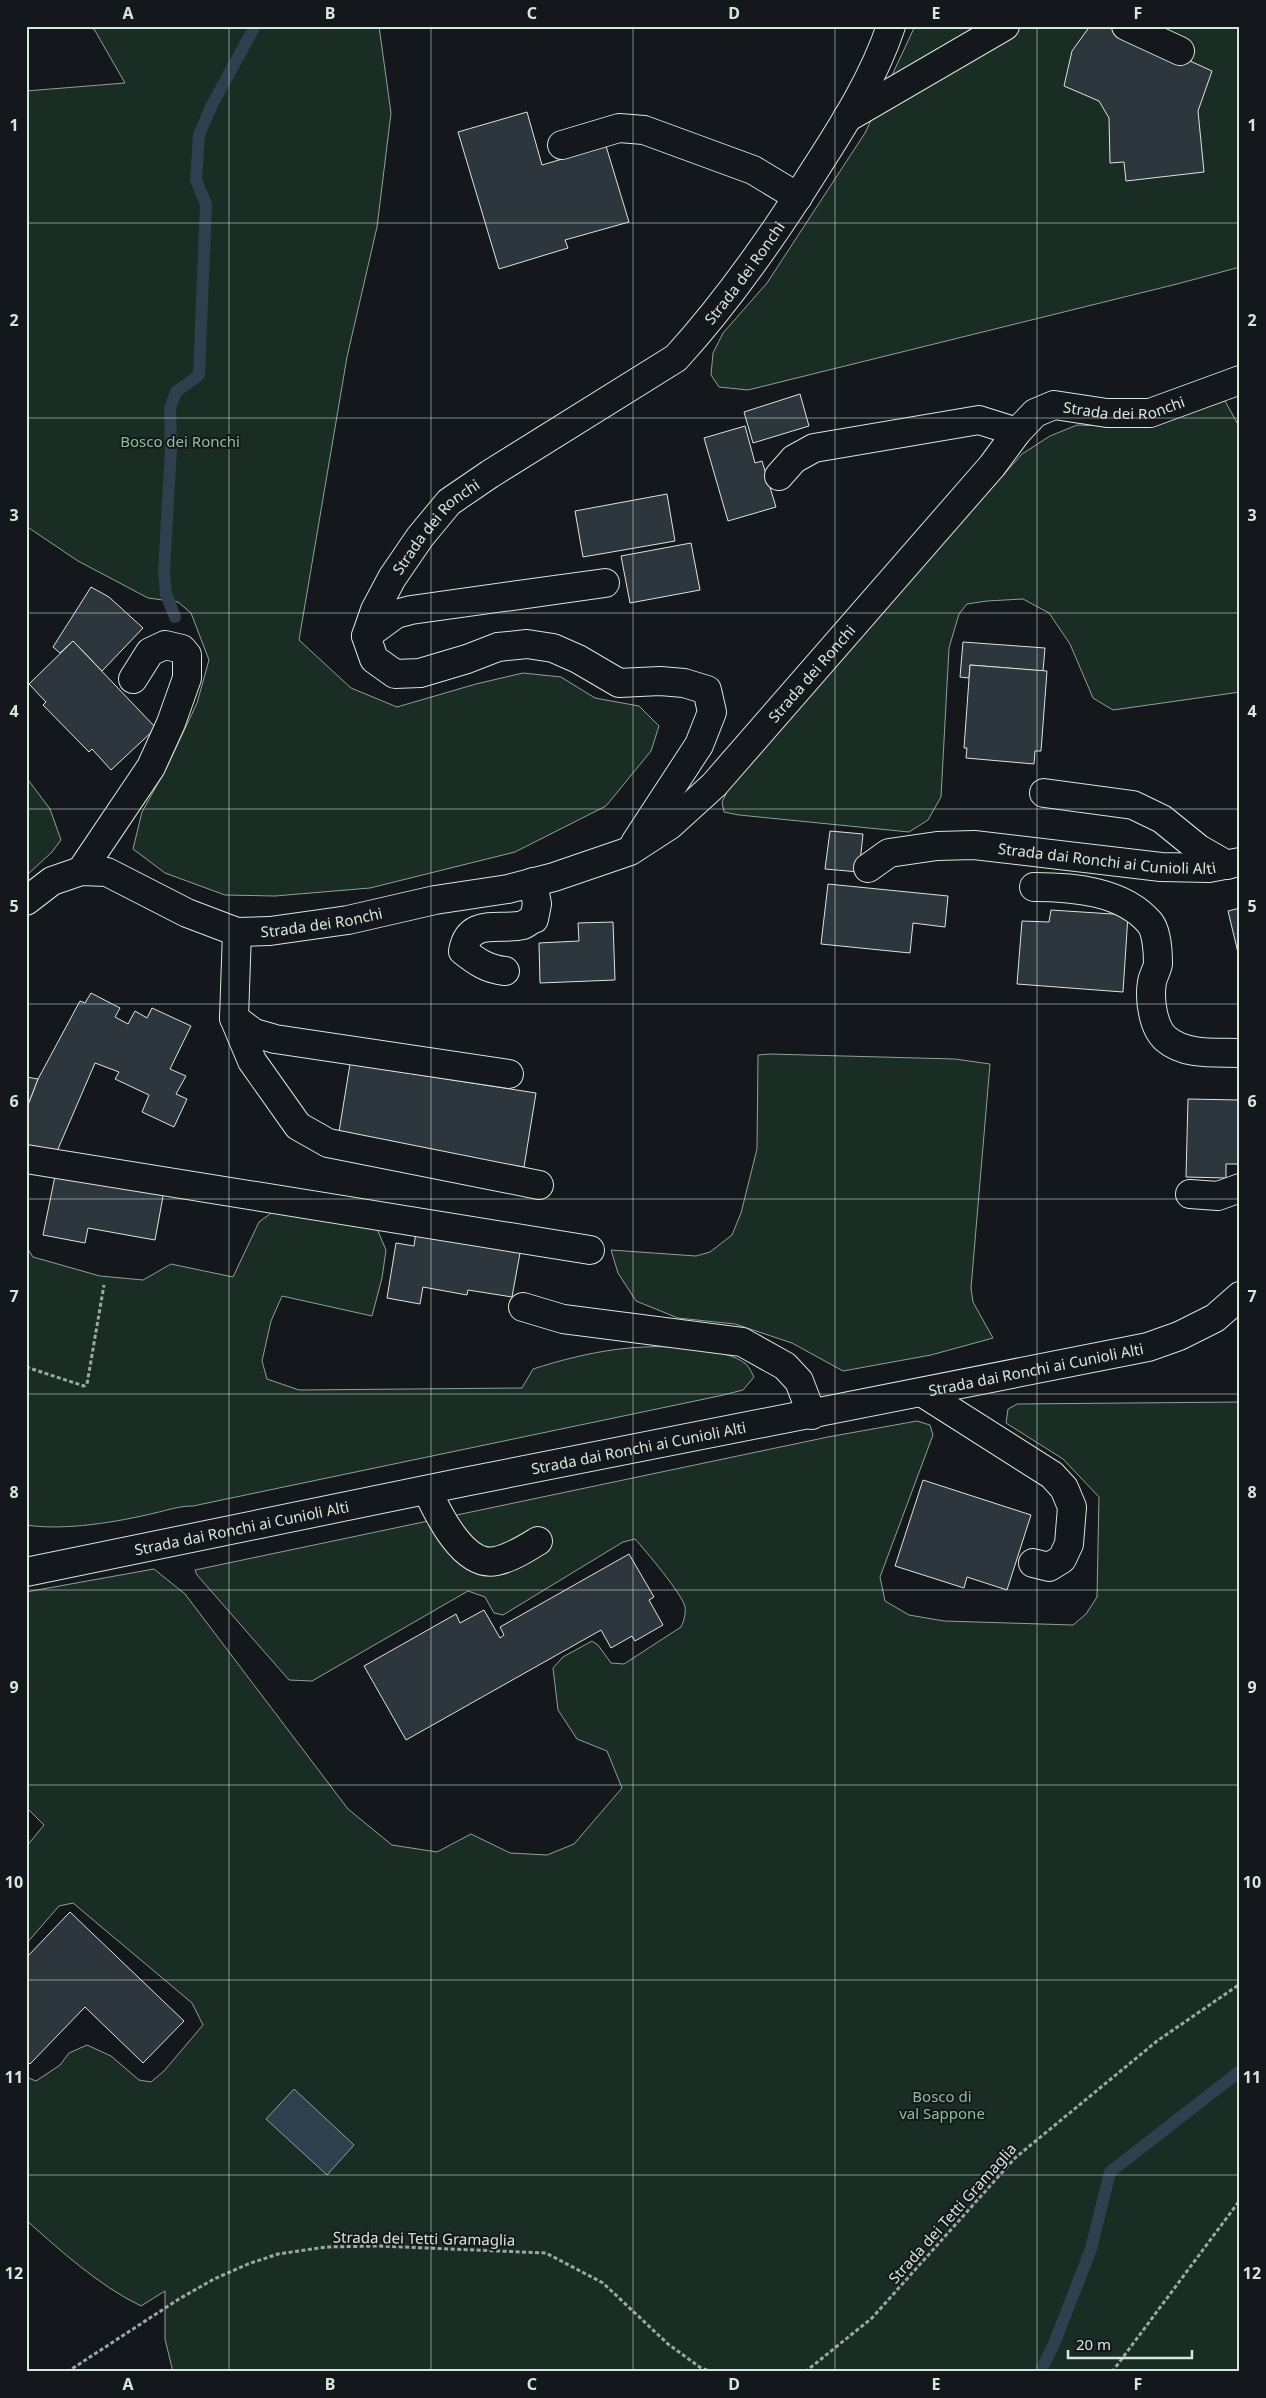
<svg xmlns="http://www.w3.org/2000/svg" width="1266" height="2398" font-family="'Noto Sans',sans-serif">
<style>
.green{fill:#1a2d24;stroke:#939e99}
.water{fill:#2f3f4d;stroke:#939e99}
.lines{fill:none;stroke-linecap:round;stroke-linejoin:round}
.stream{stroke:#2f3f4d;stroke-width:12}
.building{fill:#2c363c;stroke:#d8e6dc}
.minor-casing{stroke:#d8e6dc;stroke-width:30}
.path{stroke:#9da8a2;stroke-width:3;stroke-dasharray:4 2.5;stroke-linecap:butt}
.minor{stroke:#14181c;stroke-width:28}
.grid{fill:none;stroke:#d8e6dc;stroke-width:1;stroke-opacity:0.55}
.labels{text-anchor:middle;dominant-baseline:central;stroke-width:4;stroke-linejoin:round;paint-order:stroke}
.street-label{font-size:15px;fill:#d8e6dc;stroke:#14181c}
.park-label{font-size:15px;fill:#8ac095;stroke:#14181c}
.neatline{fill:none;stroke:#d8e6dc;stroke-width:2}
.grid-label{font-size:16px;text-anchor:middle;font-weight:bold;fill:#d8e6dc}
</style>
<rect width="100%" height="100%" fill="#14181c"/>
<g class="green">
<polygon points="76,26 379,26 391,113 377,227 347,357 299,640 351,688 397,707 476,684 523,673 561,677 595,698 639,706 659,726 651,751 606,806 515,852 370,888 275,896 225,895 165,873 133,849 142,812 167,767 197,703 209,660 191,613 178,602 148,598 78,561 26,526 26,91 125,83 94,29"/>
<polygon points="915,26 1240,26 1240,267 1177,284 748,390 719,387 711,375 713,353 723,333 767,283 865,133"/>
<polygon points="1225,401 1240,428 1240,692 1113,710 1093,698 1070,644 1049,613 1023,599 987,601 967,604 959,614 949,648 941,797 928,820 909,832 739,815 724,812 722,802 732,782 1022,454 1050,436 1077,425 1143,427"/>
<polygon points="26,777 50,809 61,840 52,852 26,876"/>
<polygon points="770,1054 955,1059 990,1064 971,1288 973,1302 993,1338 931,1355 843,1371 792,1343 735,1324 678,1318 636,1301 618,1273 611,1250 696,1256 710,1252 732,1235 741,1213 757,1149 758,1055"/>
<path d="M278 1208 377 1229 386 1250 382 1278 372 1316 282 1296 271 1321 262 1361 267 1379 299 1390 522 1388 533 1369C589 1351 644 1341 703 1350 716 1352 735 1355 746 1364 749 1367 752 1373 754 1377L743 1390 719 1396 193 1506C179 1506 168 1510 155 1513 117 1522 65 1531 26 1525V1246L33 1257 100 1276 143 1280 171 1264 233 1277 259 1222Z"/>
<path d="M1240 1402V2372H173L165 2339V2291L141 2306C98 2285 61 2251 26 2220V2077L36 2081 60 2065 69 2053 87 2045 111 2056 139 2080 151 2082 164 2071 203 2025 192 2003 73 1903 59 1906 26 1944V1847L44 1825 26 1807V1592L154 1569 185 1594 348 1809 392 1845 437 1852 471 1834 510 1853 547 1855 574 1844 622 1788 607 1751 577 1739 558 1710 553 1668 563 1657 592 1641 598 1645 611 1663 624 1664 681 1627C684 1621 686 1613 685 1607 683 1595 645 1550 635 1539L623 1542 503 1615 494 1613 485 1597 468 1591 312 1681 289 1680 197 1575 195 1570 828 1437 917 1421 930 1425 933 1435 880 1577 885 1601 909 1615 944 1621 1073 1625 1086 1614 1097 1597 1099 1497 1063 1459 1006 1423 1008 1409 1017 1404Z"/>
</g>
<polygon class="water" points="294,2089 354,2145 327,2175 266,2119"/>
<g class="lines">
<g class="stream">
<polyline points="175,617 166,594 164,571 171,449 170,408 176,392 199,375 206,204 196,180 199,135 212,105 255,26"/>
<polyline points="1040,2372 1054,2344 1091,2249 1110,2172 1240,2071"/>
</g>
</g>
<g class="building">
<polygon points="1090,26 1113,26 1212,71 1198,111 1204,172 1126,181 1124,162 1110,163 1109,118 1099,101 1064,86 1072,51"/>
<polygon points="527,112 542,165 606,146 629,222 565,240 568,248 499,269 458,132"/>
<polygon points="800,394 809,426 753,443 744,412"/>
<polygon points="745,426 755,463 762,461 776,507 728,521 704,438"/>
<polygon points="667,494 675,541 583,557 575,511"/>
<polygon points="691,543 700,590 630,603 621,556"/>
<polygon points="91,587 109,597 143,628 102,671 73,641 60,653 53,647"/>
<polygon points="73,641 156,728 111,770 92,749 89,752 43,705 46,702 29,684"/>
<polygon points="963,642 1045,648 1043,671 970,665 969,678 960,677"/>
<polygon points="970,665 1047,671 1041,751 1035,751 1034,764 966,758 967,748 964,748"/>
<polygon points="830,831 863,834 859,872 825,869"/>
<polygon points="828,884 948,896 945,927 913,923 910,953 821,944"/>
<polygon points="1240,908 1240,961 1228,911"/>
<polygon points="1051,910 1128,915 1123,992 1017,984 1022,921 1049,922"/>
<polygon points="613,922 615,980 540,983 539,943 579,941 578,923"/>
<polygon points="91,993 120,1008 115,1017 128,1024 135,1011 147,1018 152,1008 191,1026 170,1069 186,1076 176,1094 187,1099 174,1127 142,1112 149,1095 115,1079 119,1072 95,1063 55,1156 26,1148 26,1110 38,1079 80,1001 85,1003"/>
<polygon points="350,1064 536,1093 524,1167 338,1138"/>
<polygon points="26,1077 38,1079 26,1110"/>
<polygon points="1188,1099 1240,1100 1240,1164 1226,1164 1226,1178 1186,1177"/>
<polygon points="56,1171 164,1191 155,1240 88,1228 85,1243 43,1235"/>
<polygon points="416,1232 520,1253 512,1297 468,1290 467,1295 423,1287 420,1304 387,1298 396,1243 414,1246"/>
<polygon points="923,1480 1031,1515 1007,1590 967,1577 964,1588 895,1566"/>
<polygon points="629,1554 654,1597 649,1600 663,1625 635,1641 632,1636 611,1648 601,1630 406,1740 364,1666 456,1614 460,1623 484,1610 500,1638 504,1635 500,1627"/>
<polygon points="70,1912 184,2021 143,2063 85,2007 30,2064 26,2060 26,1958"/>
</g>
<g class="lines">
<defs>
<g id="minor">
<polyline points="1126,26 1180,51"/>
<polyline points="847,118 1005,26"/>
<polyline points="562,145 619,128 644,130 753,170 798,197"/>
<polyline points="779,476 794,459 814,448 979,420 1017,432"/>
<polyline points="366,636 396,614 411,610 605,583"/>
<polyline points="1044,793 1133,805 1162,819 1199,849 1227,865"/>
<path id="s1" d="M635 843 699 745 712 712 707 690 684 683 660 681 619 683 578 659 553 648 527 644 498 647 467 659 420 673 395 674 374 659 366 636 375 610 392 578 420 537 449 502 490 474 676 358C729 300 774 235 816 168 845 123 874 77 891 26"/>
<path id="s2" d="M868 868 889 853 937 846 974 845 1161 867 1209 868 1240 862"/>
<polyline points="81,871 151,767 171,723 187,678 187,655 182,649 165,645 150,652 133,679"/>
<path d="M1034 887C1073 887 1123 891 1150 923 1157 932 1158 953 1158 964 1157 970 1153 976 1152 982 1149 999 1153 1028 1166 1039 1186 1056 1216 1052 1240 1053"/>
<path id="s3" d="M26 901 52 881 81 871 107 872 187 913 237 932 270 931 348 920 435 900 508 889 554 877 630 851 670 825 714 785 992 466 1017 432 1035 413 1054 405 1107 413H1150L1240 380"/>
<polyline points="237,932 234,1018 252,1061 298,1126 328,1143 539,1185"/>
<path d="M505 971C487 969 477 962 463 951 469 917 499 931 523 925 526 924 530 920 534 919L537 904 533 882"/>
<polyline points="234,1018 254,1033 275,1039 509,1074"/>
<polyline points="26,1159 590,1250"/>
<polyline points="1190,1194 1218,1196 1240,1188"/>
<polyline points="523,1307 563,1319 742,1342 785,1366 799,1381 812,1415"/>
<polyline points="923,1393 1052,1475 1064,1488 1072,1507 1069,1544 1062,1559 1049,1567 1033,1563"/>
<path d="M427 1490C438 1514 464 1568 496 1561 511 1558 525 1549 538 1541"/>
<path id="s4" d="M26 1572 464 1482 1148 1347 1179 1336 1215 1318 1240 1296"/>
</g>
</defs>
<use href="#minor" class="minor-casing"/>
<g class="path">
<polyline points="26,1367 84,1386 87,1384 104,1285"/>
<polyline points="67,2372 179,2299 214,2279 248,2264 278,2254 326,2247 379,2246 546,2253 603,2283 668,2344 701,2368 713,2372"/>
<polyline points="805,2372 872,2318 1015,2158 1157,2041 1240,1984"/>
<polyline points="1112,2372 1240,2200"/>
</g>
<use href="#minor" class="minor"/>
</g>
<path class="grid" d="M229 26V2372M431 26V2372M633 26V2372M835 26V2372M1037 26V2372M26 223H1240M26 418H1240M26 613H1240M26 809H1240M26 1004H1240M26 1199H1240M26 1394H1240M26 1590H1240M26 1785H1240M26 1980H1240M26 2175H1240"/>
<g class="labels">
<g class="street-label">
<text stroke="none"><textPath href="#s1" startOffset="1089">Strada dei Ronchi</textPath></text>
<text stroke="none"><textPath href="#s3" startOffset="1326">Strada dei Ronchi</textPath></text>
<text stroke="none"><textPath href="#s1" startOffset="684">Strada dei Ronchi</textPath></text>
<text stroke="none"><textPath href="#s3" startOffset="891">Strada dei Ronchi</textPath></text>
<text stroke="none"><textPath href="#s2" startOffset="245">Strada dai Ronchi ai Cunioli Alti</textPath></text>
<text stroke="none"><textPath href="#s3" startOffset="318">Strada dei Ronchi</textPath></text>
<text stroke="none"><textPath href="#s4" startOffset="1030">Strada dai Ronchi ai Cunioli Alti</textPath></text>
<text stroke="none"><textPath href="#s4" startOffset="625">Strada dai Ronchi ai Cunioli Alti</textPath></text>
<text stroke="none"><textPath href="#s4" startOffset="220">Strada dai Ronchi ai Cunioli Alti</textPath></text>
<text transform="translate(952 2213) rotate(-48)">Strada dei Tetti Gramaglia</text>
<text transform="translate(424 2238) rotate(1)">Strada dei Tetti Gramaglia</text>
</g>
<g class="park-label">
<text x="180" y="441">Bosco dei Ronchi</text>
<text x="942" y="2096">Bosco di<tspan x="942" dy="17">val Sappone</tspan></text>
</g>
</g>
<rect width="1266" height="2398" fill="none" stroke="#14181c" stroke-width="55"/>
<path d="M1068 2350v8h124v-8" fill="none" stroke="#d8e6dc" stroke-width="2.5"/>
<text x="1076" y="2350" font-size="15" fill="#d8e6dc" stroke="#14181c" stroke-width="4" paint-order="stroke">20 m</text>
<rect x="28" y="28" width="1210" height="2342" class="neatline"/>
<g class="grid-label">
<text x="128" y="19">A</text>
<text x="330" y="19">B</text>
<text x="532" y="19">C</text>
<text x="734" y="19">D</text>
<text x="936" y="19">E</text>
<text x="1138" y="19">F</text>
<text x="14" y="131">1</text>
<text x="1252" y="131">1</text>
<text x="14" y="326">2</text>
<text x="1252" y="326">2</text>
<text x="14" y="521">3</text>
<text x="1252" y="521">3</text>
<text x="14" y="717">4</text>
<text x="1252" y="717">4</text>
<text x="14" y="912">5</text>
<text x="1252" y="912">5</text>
<text x="14" y="1107">6</text>
<text x="1252" y="1107">6</text>
<text x="14" y="1302">7</text>
<text x="1252" y="1302">7</text>
<text x="14" y="1498">8</text>
<text x="1252" y="1498">8</text>
<text x="14" y="1693">9</text>
<text x="1252" y="1693">9</text>
<text x="14" y="1888">10</text>
<text x="1252" y="1888">10</text>
<text x="14" y="2083">11</text>
<text x="1252" y="2083">11</text>
<text x="14" y="2279">12</text>
<text x="1252" y="2279">12</text>
<text x="128" y="2390">A</text>
<text x="330" y="2390">B</text>
<text x="532" y="2390">C</text>
<text x="734" y="2390">D</text>
<text x="936" y="2390">E</text>
<text x="1138" y="2390">F</text>
</g>
</svg>
